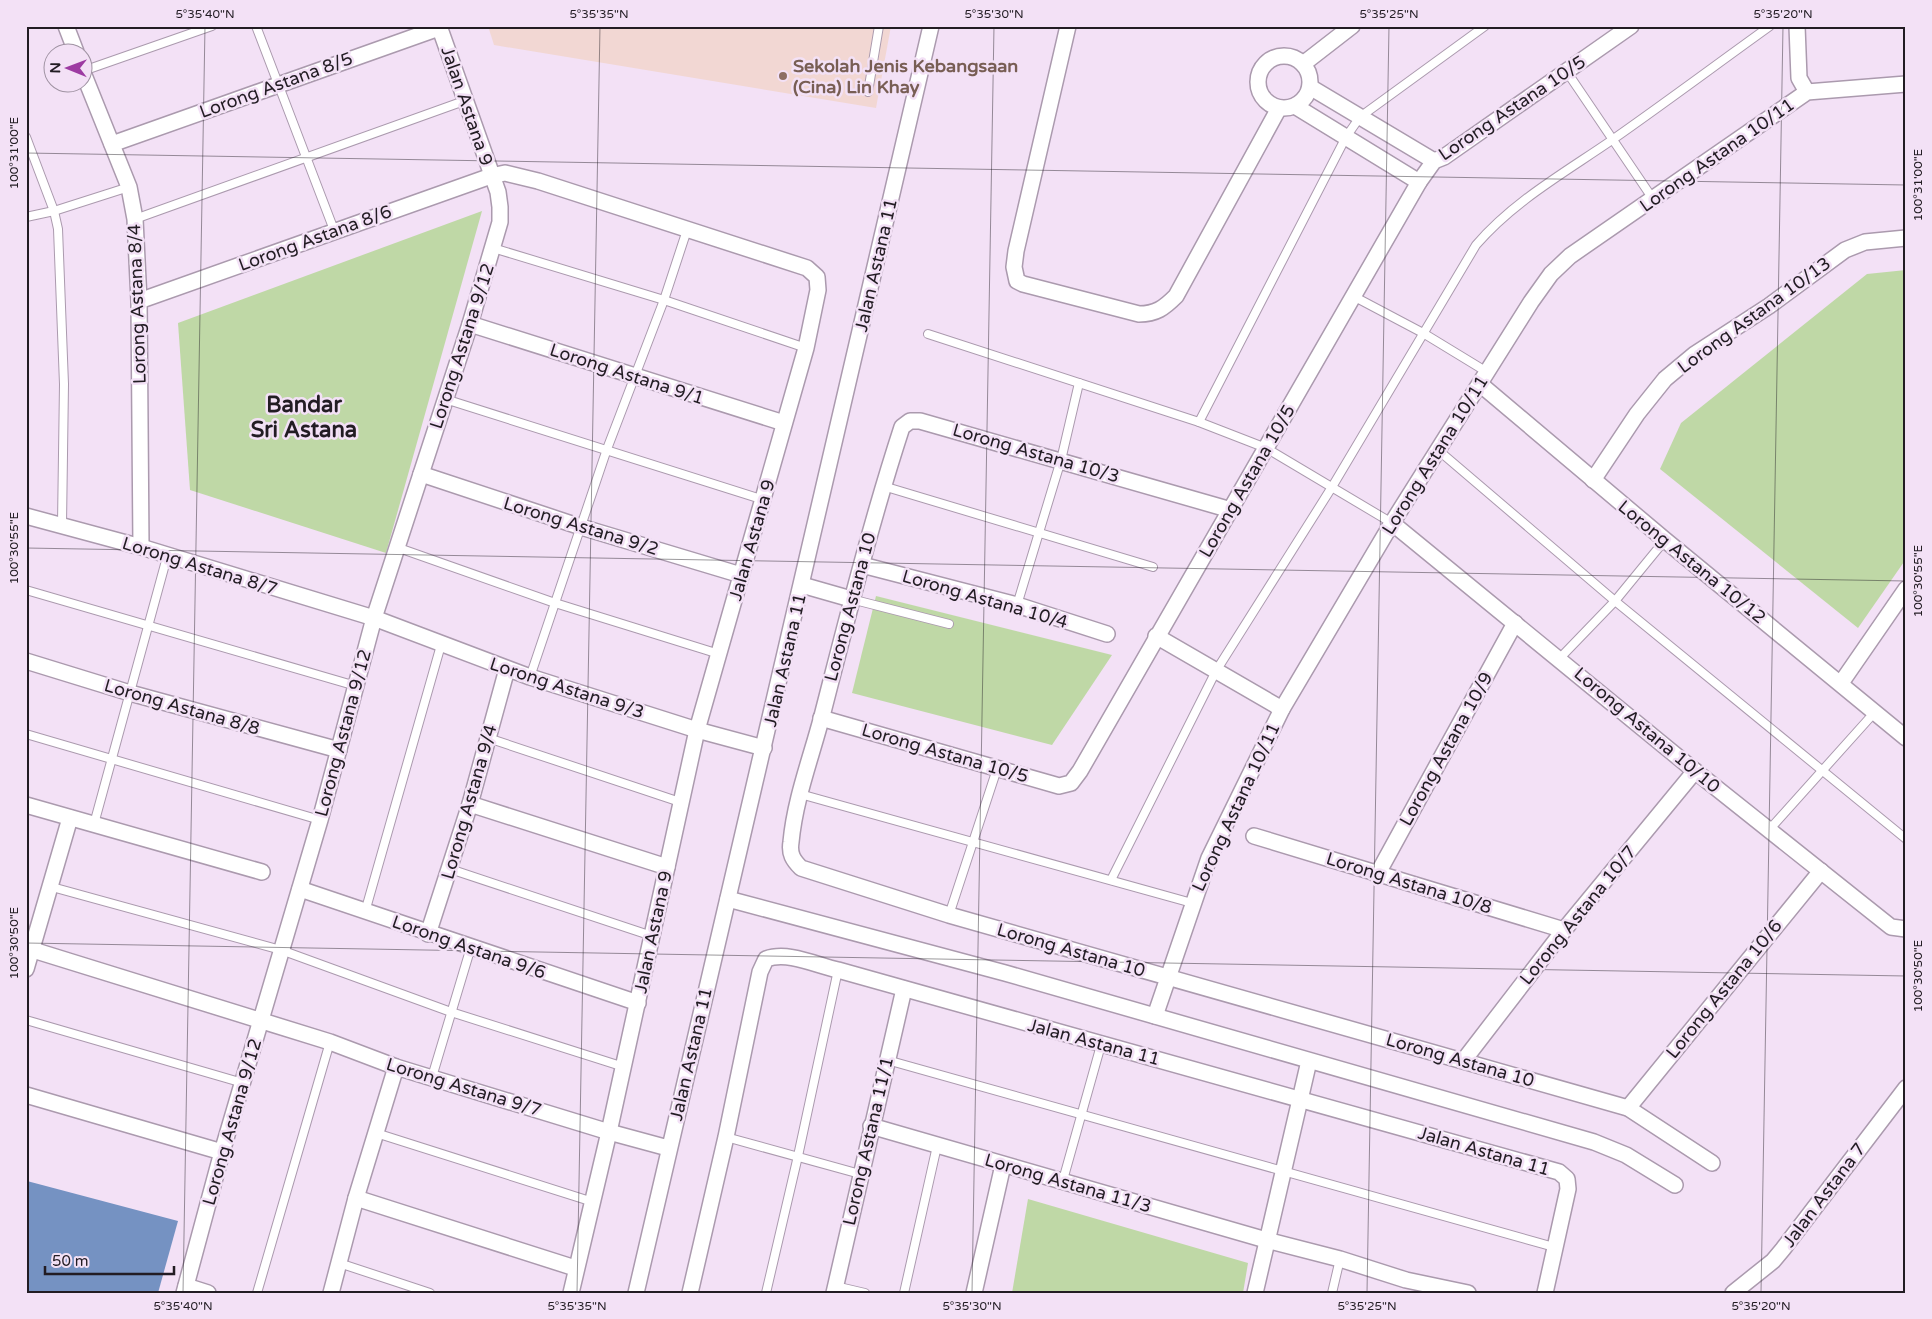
<svg xmlns="http://www.w3.org/2000/svg" width="1932" height="1319" font-family="'Varela Round',sans-serif">
<style>
.education{fill:#f2d7d3}
.green{fill:#bfd8a6}
.water{fill:#7592c2}
.lines{fill:none;stroke-linecap:round;stroke-linejoin:round}
.lane-casing{stroke:#ab9aae;stroke-width:10}
.street-casing{stroke:#ab9aae;stroke-width:18}
.lane{stroke:#fff;stroke-width:8}
.street{stroke:#fff;stroke-width:15}
.ticks{fill:none;stroke:#221c23;stroke-width:1;stroke-opacity:0.45}
.education-dot{fill:#8d6e63;stroke:#f3e1f6;stroke-width:2}
.labels{text-anchor:middle;dominant-baseline:central;stroke-width:5;stroke-linejoin:round;paint-order:stroke}
.education-label{font-size:18px;font-weight:bold;fill:#785e54;stroke:#f3e1f6;text-anchor:start}
.street-label{font-size:18px;fill:#221c23;stroke:#f3e1f6}
.district-label{font-size:22px;font-weight:bold;fill:#221c23;stroke:#f3e1f6}
.neatline{fill:none;stroke:#221c23;stroke-width:2}
.ticks-label{font-size:12px;text-anchor:middle;fill:#221c23}
</style>
<rect width="100%" height="100%" fill="#f3e1f6"/>
<polygon class="education" points="488,26 891,26 876,108 494,45"/>
<g class="green">
<polygon points="482,211 386,553 190,490 178,323"/>
<polygon points="1906,270 1906,559 1858,628 1660,469 1681,423 1867,274"/>
<polygon points="876,596 1112,655 1052,745 852,693"/>
<polygon points="1028,1199 1248,1263 1243,1293 1012,1293"/>
</g>
<polygon class="water" points="27,1181 178,1221 158,1293 26,1293"/>
<g class="lines">
<defs>
<g id="lane">
<polyline points="256,26 334,230"/>
<polyline points="83,71 212,26"/>
<polyline points="1567,72 1653,199"/>
<polyline points="868,92 879,26"/>
<polyline points="26,137 54,211 58,229 64,384 62,524"/>
<polyline points="26,217 54,211 129,187"/>
<polyline points="135,219 464,101"/>
<polyline points="493,248 664,300 806,348"/>
<polyline points="1353,296 1423,333 1487,372"/>
<polyline points="928,334 1199,422 1346,137 1360,117 1485,26"/>
<polyline points="445,399 764,500"/>
<polyline points="1199,422 1266,448 1392,523"/>
<polyline points="1438,450 1615,601 1906,839"/>
<polyline points="883,486 1153,567"/>
<polyline points="396,547 555,603 719,654"/>
<polyline points="26,590 356,686"/>
<polyline points="851,599 949,624"/>
<polyline points="1017,605 1061,460 1079,383"/>
<polyline points="1560,658 1615,601 1665,540"/>
<polyline points="530,677 607,449 664,300 687,230"/>
<polyline points="26,734 320,820"/>
<polyline points="488,738 680,802"/>
<polyline points="800,794 1192,903"/>
<polyline points="94,824 167,557"/>
<polyline points="1769,830 1874,713"/>
<polyline points="450,869 652,936"/>
<path d="M1111 880 1216 671 1332 487 1476 245C1514 201 1564 173 1612 140 1665 103 1717 64 1770 26"/>
<polyline points="52,887 281,950 451,1012 624,1067"/>
<polyline points="365,912 441,645"/>
<polyline points="949,915 997,769"/>
<polyline points="26,1020 243,1083"/>
<polyline points="887,1060 1554,1247"/>
<polyline points="432,1077 471,947"/>
<polyline points="376,1133 593,1202"/>
<polyline points="726,1137 860,1174"/>
<polyline points="1063,1180 1101,1045"/>
<polyline points="339,1263 430,1293"/>
<polyline points="835,1286 865,1293"/>
<polyline points="257,1293 330,1042"/>
<polyline points="766,1293 798,1156 838,970"/>
<polyline points="904,1293 937,1146"/>
<polyline points="1332,1293 1340,1259"/>
</g>
<g id="street">
<polyline points="66,26 76,52"/>
<path d="M1068 26 1016 251 1014 267 1017 281 1023 284 1139 314C1156 314 1164 308 1176 296L1279 108"/>
<polyline points="1797,26 1799,78 1807,92"/>
<circle cx="1284" cy="82" r="26"/>
<polyline points="1303,64 1352,26"/>
<polyline points="82,70 129,187 135,219 139,301 141,547"/>
<polyline points="1310,87 1434,161"/>
<polyline points="1295,106 1419,182"/>
<polyline points="112,144 439,28"/>
<polyline points="139,301 491,176 505,173 538,181 807,268 817,277 818,290 806,348 697,730 609,1132 571,1293"/>
<polyline points="470,324 784,423"/>
<polyline points="1480,384 1665,540 1906,738"/>
<polyline points="421,474 581,527 741,575"/>
<polyline points="1593,480 1637,414 1665,379 1695,354 1769,306 1845,250 1865,242 1906,238"/>
<path d="M1231 510 920 421H910L902 427C871 522 847 619 822 716 811 758 795 799 791 842 789 854 793 860 801 868L949 915 1628 1108 1712 1163"/>
<polyline points="26,516 141,547 374,618 530,677 697,730 764,748"/>
<polyline points="1392,523 1695,771 1891,927 1906,929"/>
<polyline points="862,565 1017,605 1107,634"/>
<polyline points="802,585 851,599"/>
<polyline points="1156,636 1282,709"/>
<polyline points="26,661 130,693 339,750"/>
<polyline points="1841,683 1906,589"/>
<polyline points="821,718 1059,786 1071,783 1080,771 1419,182 1434,161 1444,157 1631,26"/>
<polyline points="470,804 667,867"/>
<polyline points="26,805 262,872"/>
<polyline points="1254,836 1564,930"/>
<polyline points="1377,875 1515,623"/>
<polyline points="300,889 638,1003"/>
<polyline points="728,899 1005,973 1594,1142 1626,1155 1675,1185"/>
<polyline points="428,934 470,804 507,669"/>
<polyline points="33,950 330,1042 396,1067 609,1132 668,1148"/>
<polyline points="26,969 70,818"/>
<polyline points="1155,1016 1209,858 1282,709 1392,523 1531,302 1551,274 1570,256 1807,92 1906,84"/>
<polyline points="1464,1060 1564,930 1695,771"/>
<polyline points="26,1095 222,1152"/>
<polyline points="1628,1108 1821,871"/>
<polyline points="871,1126 1266,1240 1340,1259 1406,1280 1468,1293"/>
<polyline points="356,1198 575,1268"/>
<polyline points="186,1286 208,1293"/>
<polyline points="184,1293 222,1152 320,820 374,618 470,324 500,222 500,207 498,192 439,26"/>
<polyline points="331,1293 356,1198 396,1067"/>
<polyline points="636,1293 931,26"/>
<path d="M690 1293 726 1137 760 972 766 959C788 951 816 965 838 970L1559 1172 1567 1179 1568 1189 1545 1293"/>
<polyline points="834,1293 904,989"/>
<polyline points="974,1293 1003,1165"/>
<polyline points="1255,1293 1309,1061"/>
<polyline points="1733,1293 1773,1261 1783,1249 1906,1088"/>
</g>
</defs>
<use href="#lane" class="lane-casing"/>
<use href="#street" class="street-casing"/>
<use href="#lane" class="lane"/>
<use href="#street" class="street"/>
</g>
<path class="ticks" d="M26 153 1906 185M26 548 1906 581M26 943 1906 976M183 1293 205 26M577 1293 600 26M972 1293 994 26M1367 1293 1389 26M1761 1293 1783 26"/>
<circle class="education-dot" cx="783" cy="76" r="5"/>
<g class="labels">
<g class="education-label">
<text x="793" y="66">Sekolah Jenis Kebangsaan<tspan x="793" dy="21">(Cina) Lin Khay</tspan></text>
</g>
<g class="street-label">
<text transform="translate(276 85) rotate(-20)">Lorong Astana 8/5</text>
<text transform="translate(467 106) rotate(71)">Jalan Astana 9</text>
<text transform="translate(1512 108) rotate(-34)">Lorong Astana 10/5</text>
<text transform="translate(1717 155) rotate(-35)">Lorong Astana 10/11</text>
<text transform="translate(315 238) rotate(-20)">Lorong Astana 8/6</text>
<text transform="translate(876 265) rotate(-77)">Jalan Astana 11</text>
<text transform="translate(137 304) rotate(-92)">Lorong Astana 8/4</text>
<text transform="translate(1754 315) rotate(-36)">Lorong Astana 10/13</text>
<text transform="translate(462 346) rotate(-72)">Lorong Astana 9/12</text>
<text transform="translate(627 374) rotate(18)">Lorong Astana 9/1</text>
<text transform="translate(1036 453) rotate(16)">Lorong Astana 10/3</text>
<text transform="translate(1435 455) rotate(-58)">Lorong Astana 10/11</text>
<text transform="translate(1247 481) rotate(-60)">Lorong Astana 10/5</text>
<text transform="translate(581 526) rotate(17)">Lorong Astana 9/2</text>
<text transform="translate(752 540) rotate(-74)">Jalan Astana 9</text>
<text transform="translate(1692 562) rotate(39)">Lorong Astana 10/12</text>
<text transform="translate(200 566) rotate(17)">Lorong Astana 8/7</text>
<text transform="translate(985 599) rotate(16)">Lorong Astana 10/4</text>
<text transform="translate(850 607) rotate(-75)">Lorong Astana 10</text>
<text transform="translate(785 660) rotate(-77)">Jalan Astana 11</text>
<text transform="translate(567 688) rotate(18)">Lorong Astana 9/3</text>
<text transform="translate(182 707) rotate(16)">Lorong Astana 8/8</text>
<text transform="translate(1647 730) rotate(40)">Lorong Astana 10/10</text>
<text transform="translate(343 733) rotate(-75)">Lorong Astana 9/12</text>
<text transform="translate(1446 749) rotate(-61)">Lorong Astana 10/9</text>
<text transform="translate(945 753) rotate(16)">Lorong Astana 10/5</text>
<text transform="translate(469 802) rotate(-74)">Lorong Astana 9/4</text>
<text transform="translate(1236 807) rotate(-65)">Lorong Astana 10/11</text>
<text transform="translate(1409 883) rotate(17)">Lorong Astana 10/8</text>
<text transform="translate(1578 915) rotate(-51)">Lorong Astana 10/7</text>
<text transform="translate(653 932) rotate(-78)">Jalan Astana 9</text>
<text transform="translate(469 947) rotate(19)">Lorong Astana 9/6</text>
<text transform="translate(1071 950) rotate(16)">Lorong Astana 10</text>
<text transform="translate(1724 989) rotate(-51)">Lorong Astana 10/6</text>
<text transform="translate(1094 1042) rotate(15)">Jalan Astana 11</text>
<text transform="translate(691 1054) rotate(-77)">Jalan Astana 11</text>
<text transform="translate(1460 1060) rotate(16)">Lorong Astana 10</text>
<text transform="translate(464 1087) rotate(17)">Lorong Astana 9/7</text>
<text transform="translate(232 1122) rotate(-74)">Lorong Astana 9/12</text>
<text transform="translate(868 1141) rotate(-77)">Lorong Astana 11/1</text>
<text transform="translate(1484 1151) rotate(16)">Jalan Astana 11</text>
<text transform="translate(1068 1183) rotate(16)">Lorong Astana 11/3</text>
<text transform="translate(1824 1195) rotate(-53)">Jalan Astana 7</text>
</g>
<g class="district-label">
<text x="304" y="405">Bandar<tspan x="304" dy="25">Sri Astana</tspan></text>
</g>
</g>
<rect width="1932" height="1319" fill="none" stroke="#f3e1f6" stroke-width="55"/>
<g transform="translate(68 68) rotate(271)"><circle r="24" fill="#f3e1f6" stroke="#9f92a2"/>
<path d="M0-4L9 19L0 12L-9 19Z" fill="#9d3ba2"/>
<text y="-8" font-size="14" font-weight="bold" text-anchor="middle" fill="#221c23">N</text>
</g>
<path d="M45 1266v8h129v-8" fill="none" stroke="#221c23" stroke-width="2.5"/>
<text x="52" y="1266" font-size="15" fill="#221c23" stroke="#f3e1f6" stroke-width="4" paint-order="stroke">50 m</text>
<rect x="28" y="28" width="1876" height="1264" class="neatline"/>
<g class="ticks-label">
<text x="205" y="18">5°35'40"N</text>
<text x="599" y="18">5°35'35"N</text>
<text x="994" y="18">5°35'30"N</text>
<text x="1389" y="18">5°35'25"N</text>
<text x="1783" y="18">5°35'20"N</text>
<text transform="translate(14 153) rotate(-90)" y="4">100°31'00"E</text>
<text transform="translate(1918 185) rotate(-90)" y="4">100°31'00"E</text>
<text transform="translate(14 548) rotate(-90)" y="4">100°30'55"E</text>
<text transform="translate(1918 581) rotate(-90)" y="4">100°30'55"E</text>
<text transform="translate(14 943) rotate(-90)" y="4">100°30'50"E</text>
<text transform="translate(1918 976) rotate(-90)" y="4">100°30'50"E</text>
<text x="183" y="1310">5°35'40"N</text>
<text x="577" y="1310">5°35'35"N</text>
<text x="972" y="1310">5°35'30"N</text>
<text x="1367" y="1310">5°35'25"N</text>
<text x="1761" y="1310">5°35'20"N</text>
</g>
</svg>
